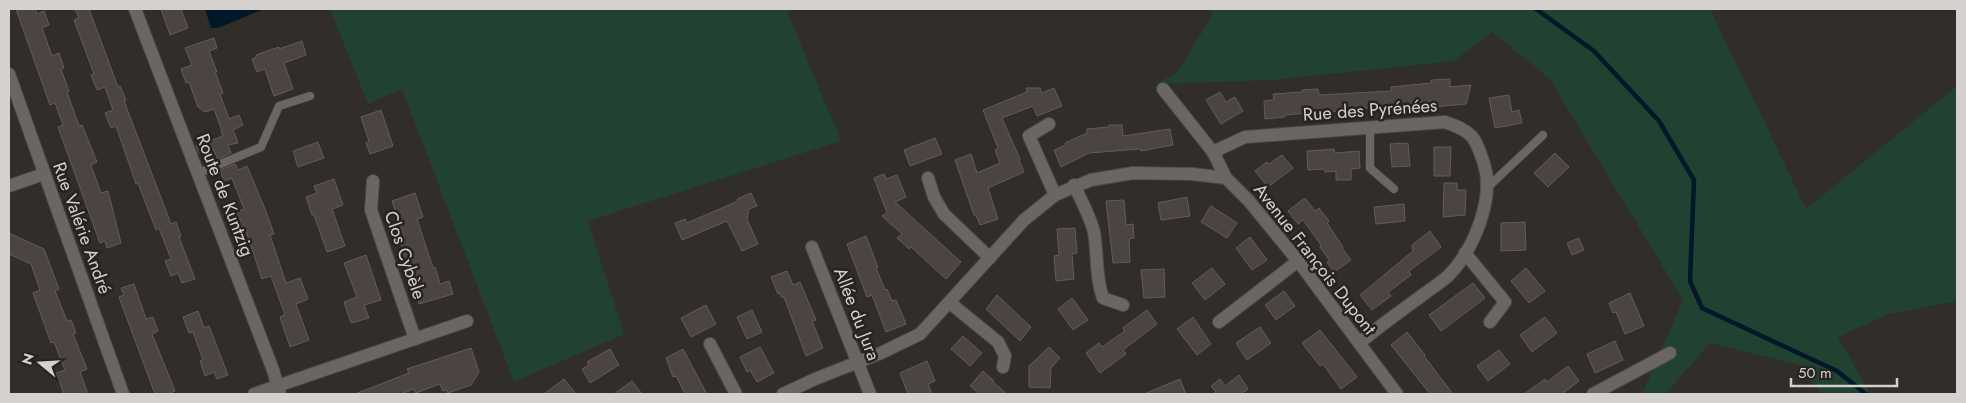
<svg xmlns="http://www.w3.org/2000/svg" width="1966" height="403" font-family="Jost,sans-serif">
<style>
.green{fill:#224231}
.water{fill:#001828}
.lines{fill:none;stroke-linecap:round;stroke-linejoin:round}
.stream{stroke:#001828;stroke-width:4.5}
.building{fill:#4b4443;stroke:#635c5a}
.service-casing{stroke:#4d4a47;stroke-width:9}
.minor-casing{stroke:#4d4a47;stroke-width:14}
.tertiary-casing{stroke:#4d4a47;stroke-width:14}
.service{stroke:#6a6661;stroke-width:8}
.minor{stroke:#6a6661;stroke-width:12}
.tertiary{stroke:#6a6661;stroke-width:12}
.labels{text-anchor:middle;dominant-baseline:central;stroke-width:5;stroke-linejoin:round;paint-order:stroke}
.street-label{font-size:18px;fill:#d4d1cf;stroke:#272320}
</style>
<rect width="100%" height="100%" fill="#312d29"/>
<g class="green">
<polygon points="330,9 786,9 841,141 588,221 624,334 514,382 402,89 368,104"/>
<polygon points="1214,9 1710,9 1806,209 1957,86 1957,301 1889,314 1838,337 1870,394 1822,394 1800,365 1710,343 1665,394 1642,394 1683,300 1550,79 1492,32 1454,61 1272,80 1157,84 1177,72 1206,26"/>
</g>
<polygon class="water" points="205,9 264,9 218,28 211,28"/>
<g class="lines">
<polyline class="stream" points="1536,9 1594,51 1659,121 1694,180 1690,281 1702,308 1837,371 1866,394"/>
</g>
<g class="building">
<polygon points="16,9 35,9 37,14 44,11 49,25 42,28 52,56 59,53 64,68 61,69 69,91 67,92 79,126 82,125 97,162 91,165 101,193 108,191 121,243 107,248 105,241 100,243 58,127 63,125 55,103 50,105"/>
<polygon points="75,9 89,9 118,87 120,86 126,100 124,101 171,224 176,222 181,236 179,237 195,279 182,283 178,273 171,276 165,261 171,259 159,228 156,230 138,183 136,184 116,126 111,128 105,113 113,110 105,87 97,90 91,75 94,74 74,20 79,18"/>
<polygon points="161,9 181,9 188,28 170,35"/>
<polygon points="214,38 217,48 209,51 217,72 215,72 223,93 220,94 229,119 239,115 243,125 233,130 238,143 228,145 231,153 218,159 213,149 199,153 196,146 223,136 221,131 222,131 214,109 205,112 198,107 189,82 186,83 181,69 192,65 185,48"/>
<polygon points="302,41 306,55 284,63 293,89 274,96 265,69 257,72 252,59 256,57 256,55 279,47 279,49"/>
<polygon points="1450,79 1450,87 1471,85 1466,104 1432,107 1432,101 1331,112 1331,114 1318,115 1318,112 1285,115 1285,117 1265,119 1264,101 1274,100 1273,94 1302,92 1302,90 1318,89 1319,95 1391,91 1391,87 1431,83 1431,80"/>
<polygon points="1026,88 1040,88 1042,93 1054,88 1062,106 1037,116 1033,106 1002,118 1020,159 1019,160 1024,172 988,188 998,219 980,225 976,215 974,215 955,160 971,154 977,173 1000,163 995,150 998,148 983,110 1027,92"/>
<polygon points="1220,92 1226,102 1235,97 1243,111 1221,124 1206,100"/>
<polygon points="1509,95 1512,112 1519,110 1522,123 1495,128 1489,98"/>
<polygon points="381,110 393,146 370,154 366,143 369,141 361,117"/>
<polygon points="1109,125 1122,125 1123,136 1170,129 1173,145 1141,151 1140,149 1089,153 1061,167 1054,150 1066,145 1065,143 1087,133 1087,129 1109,127"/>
<polygon points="935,138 942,154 910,166 904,150"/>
<polygon points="318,142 324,158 298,167 293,151"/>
<polygon points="1408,143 1410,166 1392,167 1390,144"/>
<polygon points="1434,147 1451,147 1450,176 1434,176"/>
<polygon points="1334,149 1335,153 1359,151 1360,168 1351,169 1351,180 1336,180 1336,171 1325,172 1324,169 1308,170 1307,151"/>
<polygon points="1555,153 1569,167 1548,187 1534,173"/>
<polygon points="1282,155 1293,168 1268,187 1255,171 1267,162 1269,164"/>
<polygon points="235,164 238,170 247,166 265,209 274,234 270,235 286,283 300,278 308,299 296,304 309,340 290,347 280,317 285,315 271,276 262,279 245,228 243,229 237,212 244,209 232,178 224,181 220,170"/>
<polygon points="884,174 886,179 897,175 906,197 895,202 961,262 946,279 911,247 909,249 897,238 902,234 882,216 887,213 874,178"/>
<polygon points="334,179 343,205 332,209 345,246 327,252 314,215 312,215 306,197 317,193 314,186"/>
<polygon points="1444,183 1457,183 1457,190 1466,190 1465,215 1443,217"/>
<polygon points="415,193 423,217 417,219 433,268 435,267 440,284 449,281 453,294 419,304 399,238 404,236 392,201"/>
<polygon points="751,193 757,206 749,209 747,219 758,244 742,251 727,221 682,240 675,223 685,219 687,223 738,201 737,199"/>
<polygon points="1187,197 1190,216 1161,220 1158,203"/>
<polygon points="1305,198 1315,211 1319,208 1329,221 1327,223 1343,247 1342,248 1351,260 1334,272 1327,262 1330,261 1320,247 1321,245 1303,220 1298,224 1288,211"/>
<polygon points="1124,200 1126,225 1133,224 1134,238 1129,239 1130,262 1113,263 1106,201"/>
<polygon points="1404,204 1405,221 1376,224 1374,207"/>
<polygon points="1211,206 1237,223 1227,238 1201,222"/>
<polygon points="1525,222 1526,250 1501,251 1501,223"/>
<polygon points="1075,228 1077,253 1072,254 1074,279 1056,281 1054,256 1059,255 1057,229"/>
<polygon points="1430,231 1441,247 1409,271 1411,275 1388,292 1391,296 1372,310 1360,295 1413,251 1412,245"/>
<polygon points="9,233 44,249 59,289 55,291 67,321 71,320 76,333 73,334 87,369 80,372 88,394 64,394 56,373 65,370 54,342 51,343 33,293 40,290 31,264 9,254"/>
<polygon points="866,236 878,267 876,268 885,290 887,289 892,301 896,300 906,324 886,332 872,295 867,297 847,244"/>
<polygon points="1250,237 1267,260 1252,270 1236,248"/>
<polygon points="1579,238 1584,250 1572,255 1567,243"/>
<polygon points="366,255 381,300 364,305 369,318 351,323 344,302 357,297 344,263"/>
<polygon points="1212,268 1225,284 1205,300 1192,283"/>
<polygon points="1526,268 1545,291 1529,303 1511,281"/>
<polygon points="1164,269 1165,297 1144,298 1141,270"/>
<polygon points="787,271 793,285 800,282 816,320 812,321 823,348 806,356 784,297 782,298 780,293 778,294 771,277"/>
<polygon points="1473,283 1485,298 1441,331 1429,315"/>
<polygon points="134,284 146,319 153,317 158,331 152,334 175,391 167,394 155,394 119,297 124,295 121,288"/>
<polygon points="1284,291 1295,306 1276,320 1265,305"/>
<polygon points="1630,293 1644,326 1625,334 1616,312 1613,313 1609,303"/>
<polygon points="997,295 1031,327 1020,341 986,309"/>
<polygon points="1072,298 1088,320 1073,330 1058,309"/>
<polygon points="706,305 716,324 691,337 681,318"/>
<polygon points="752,310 762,332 747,339 737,317"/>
<polygon points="1147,310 1157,324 1123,350 1126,354 1100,373 1086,353 1099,343 1102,347 1125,331 1123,328"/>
<polygon points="198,311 204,328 209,326 228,375 217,379 214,372 205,376 200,361 203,360 193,332 189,333 183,317"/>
<polygon points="1193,317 1211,344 1197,355 1177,329"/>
<polygon points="1545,317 1557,333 1532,352 1520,335"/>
<polygon points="1260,327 1271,343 1247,360 1236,343"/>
<polygon points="1320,330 1357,377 1341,389 1323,364 1320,366 1302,343"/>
<polygon points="1407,332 1425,355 1424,356 1453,394 1430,394 1391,345"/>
<polygon points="963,336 982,353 970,366 951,349"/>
<polygon points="1615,341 1623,360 1595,373 1587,354"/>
<polygon points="760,347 774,373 757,382 750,370 747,372 740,357"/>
<polygon points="1049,347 1060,358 1051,368 1050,388 1029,387 1029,366"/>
<polygon points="471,348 479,372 471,385 448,393 447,390 443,391 440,384 416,393 414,389 401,394 355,394 409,373 407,369"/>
<polygon points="610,349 619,365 590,383 582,369 589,365 587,362"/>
<polygon points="683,349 693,368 707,394 685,394 676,376 673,377 666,358"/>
<polygon points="1499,350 1510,364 1488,381 1477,366"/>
<polygon points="927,361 935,381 928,384 932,394 908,394 900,373"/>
<polygon points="1568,366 1579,381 1562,394 1524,394 1545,379 1547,382"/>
<polygon points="983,371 994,381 993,382 1007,394 980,394 970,386"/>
<polygon points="1239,375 1248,389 1241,394 1213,394 1216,392 1211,386 1220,379 1225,386"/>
<polygon points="564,379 576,394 544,394"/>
<polygon points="1180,379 1186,394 1144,394"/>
<polygon points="632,381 642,394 614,394"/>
</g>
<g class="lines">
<defs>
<g id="service">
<polyline points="1370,127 1370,168 1394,189"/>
<polyline points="199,173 261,147 279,106 310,96"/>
<polyline points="1487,188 1543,135"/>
</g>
<g id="minor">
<polyline points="9,74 123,394"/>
<polyline points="1163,89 1213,152"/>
<polyline points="1049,124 1029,136 1055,195"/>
<polyline points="928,178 934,197 944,214 990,258"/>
<path d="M1226 178 1213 152 1245 137 1445 122C1473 132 1475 136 1484 164 1495 199 1473 251 1448 276 1439 284 1429 290 1420 297 1399 312 1379 327 1359 343"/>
<polyline points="373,181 371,210 415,339"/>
<path d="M1074 185C1081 200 1090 216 1094 232 1098 254 1095 276 1103 298L1123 305"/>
<polyline points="9,186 44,174"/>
<polyline points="812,247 870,394"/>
<polyline points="1465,253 1505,302 1490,322"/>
<polyline points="950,303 998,342 1005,356 1003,367"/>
<polyline points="1219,322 1298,261"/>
<polyline points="710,344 736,394"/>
<polyline points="254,394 467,321"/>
<polyline points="783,394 815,379 881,353 920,334 1024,220 1055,195 1091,180 1133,173 1192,174 1226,178 1249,201 1298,261 1397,394"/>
<polyline points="1593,394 1670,353"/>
</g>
<polyline id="tertiary" points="135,9 273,370 280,394"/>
</defs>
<use href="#service" class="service-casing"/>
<use href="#minor" class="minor-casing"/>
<use href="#tertiary" class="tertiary-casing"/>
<use href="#service" class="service"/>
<use href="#minor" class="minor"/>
<use href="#tertiary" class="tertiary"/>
</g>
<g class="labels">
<g class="street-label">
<text transform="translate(1370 110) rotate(-4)">Rue des Pyrénées</text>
<text transform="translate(225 195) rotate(69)">Route de Kuntzig</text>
<text transform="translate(82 228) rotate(70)">Rue Valérie André</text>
<text transform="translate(405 255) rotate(71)">Clos Cybèle</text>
<text transform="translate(1315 259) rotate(52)">Avenue François Dupont</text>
<text transform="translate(857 314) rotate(69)">Allée du Jura</text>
</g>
</g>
<rect width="1966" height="403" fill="none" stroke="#d4d1cf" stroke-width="20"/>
<g transform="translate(40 363) rotate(288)" stroke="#272320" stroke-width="4" paint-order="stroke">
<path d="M0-4L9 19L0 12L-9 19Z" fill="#d4d1cf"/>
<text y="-8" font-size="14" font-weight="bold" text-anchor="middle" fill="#d4d1cf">N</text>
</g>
<path d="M1791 378v8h106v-8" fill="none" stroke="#d4d1cf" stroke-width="2.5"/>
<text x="1798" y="378" font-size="15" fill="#d4d1cf" stroke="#272320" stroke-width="4" paint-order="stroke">50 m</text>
</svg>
